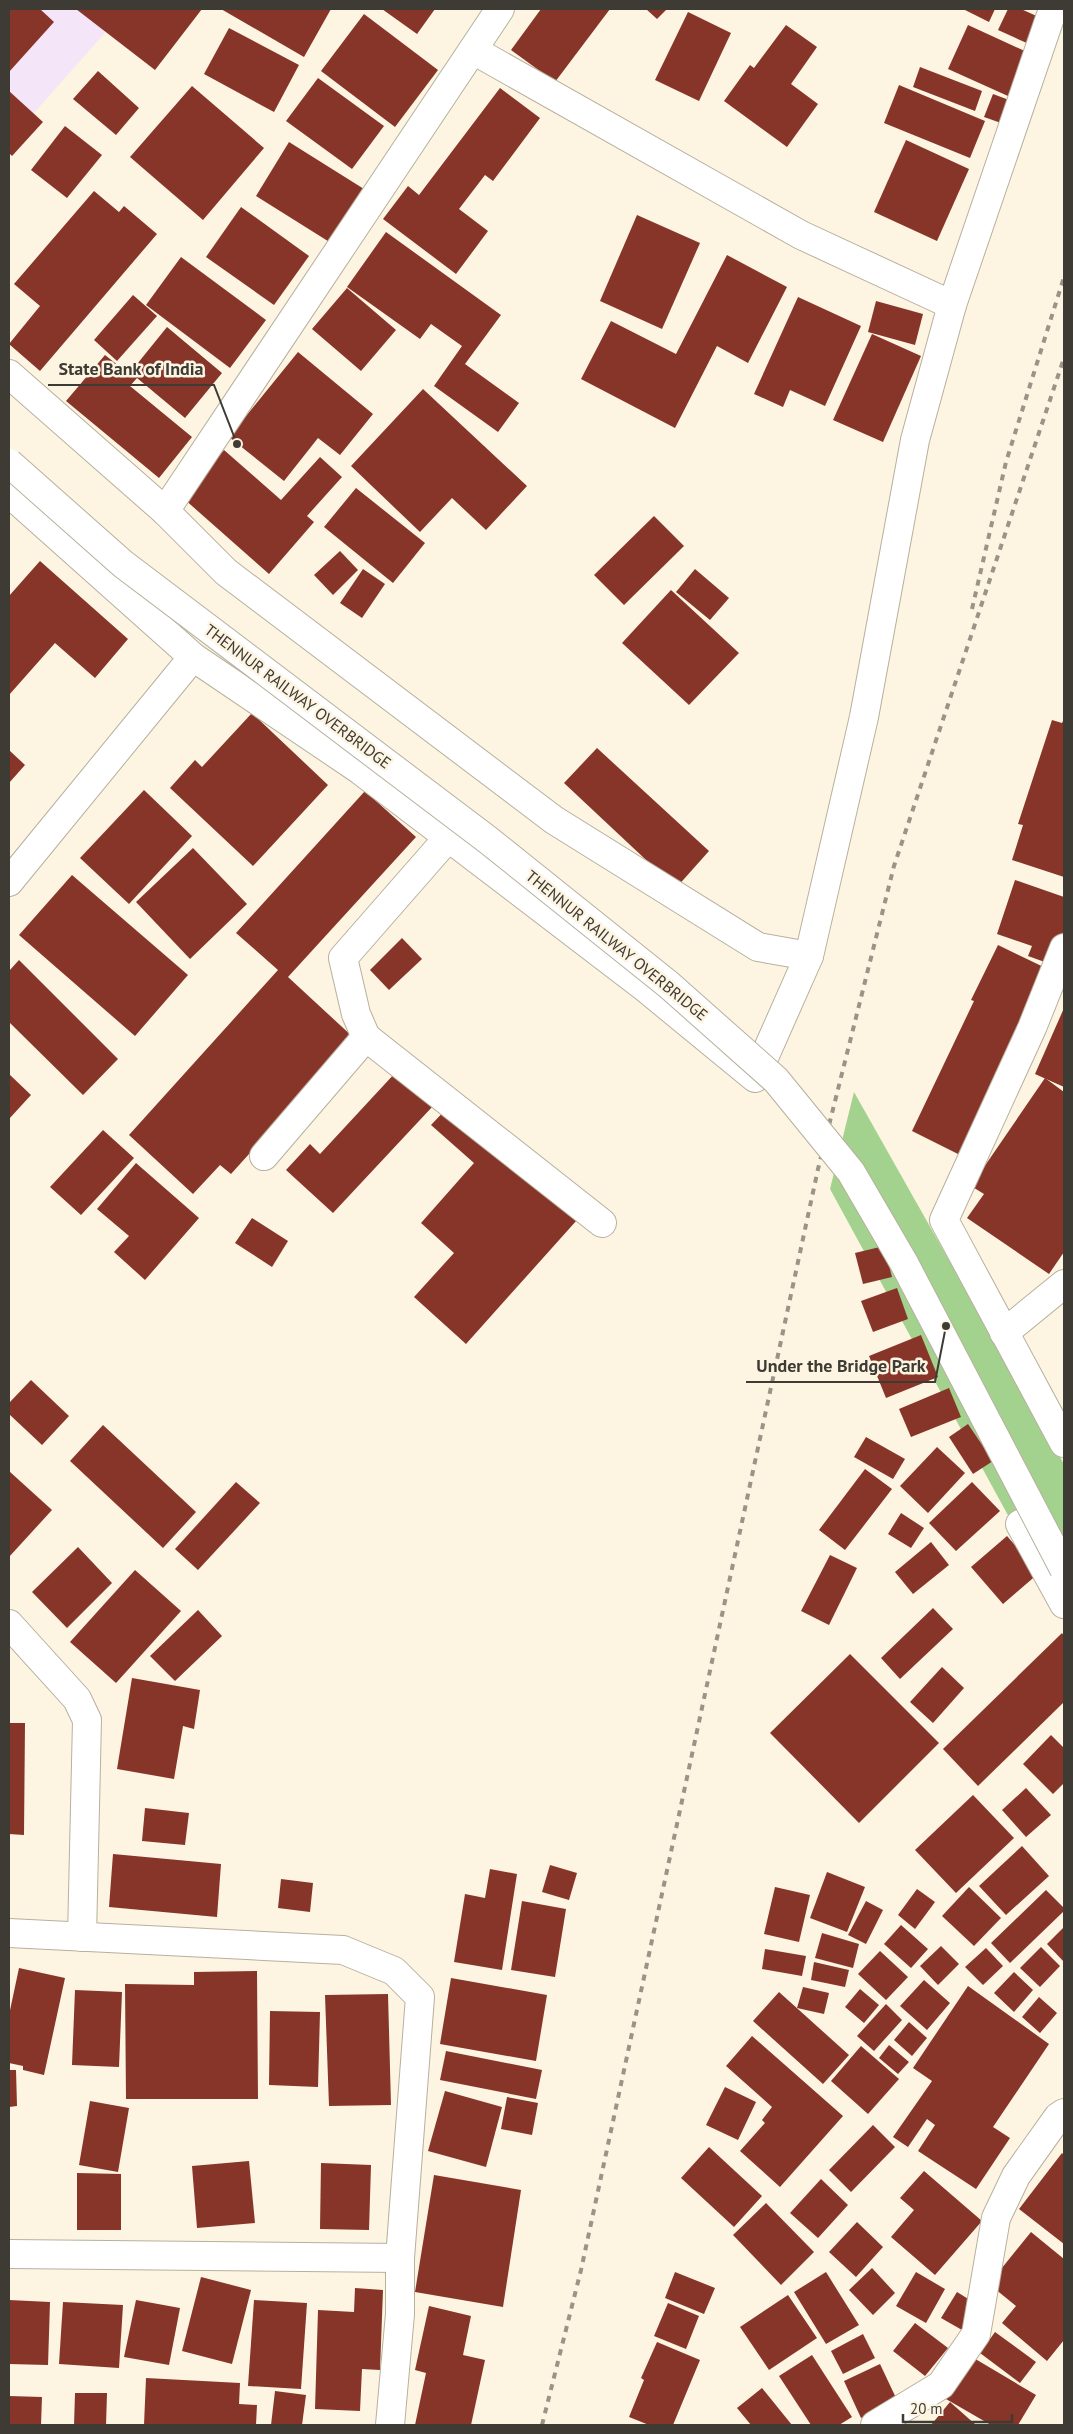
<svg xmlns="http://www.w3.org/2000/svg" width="1073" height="2434" font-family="'PT Sans',sans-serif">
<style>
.commercial{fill:#f4e5f8}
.green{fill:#a3d28f}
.building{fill:#873529}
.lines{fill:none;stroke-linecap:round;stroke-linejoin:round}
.street-casing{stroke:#b7b09e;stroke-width:30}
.street{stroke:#fff;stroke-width:28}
.rail{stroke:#9a9488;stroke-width:4;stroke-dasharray:6 6;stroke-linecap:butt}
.secondary-bridge-casing{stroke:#b7b09e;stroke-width:30;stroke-linecap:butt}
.secondary-bridge{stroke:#fff;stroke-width:28}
.labels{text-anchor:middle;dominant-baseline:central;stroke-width:5;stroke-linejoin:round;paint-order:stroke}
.street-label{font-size:16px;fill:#3e3b34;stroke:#fdf4e2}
.leader{fill:none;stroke:#3e3b34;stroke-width:2}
.callout-dot{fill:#3e3b34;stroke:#fdf4e2;stroke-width:2}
.callout-label{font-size:18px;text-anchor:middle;font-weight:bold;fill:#3e3b34;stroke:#fdf4e2;stroke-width:5;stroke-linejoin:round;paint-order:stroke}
</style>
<rect width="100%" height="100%" fill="#fdf4e2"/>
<polygon class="commercial" points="9,9 126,9 9,141"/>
<polygon class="green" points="854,1092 1064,1464 1064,1618 830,1189"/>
<g class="building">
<polygon points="9,9 40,9 54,22 9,72"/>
<polygon points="76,9 202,9 155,70"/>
<polygon points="221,9 331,9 304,57"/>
<polygon points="382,9 435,9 417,34"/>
<polygon points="541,9 610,9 555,82 511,50"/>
<polygon points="646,9 667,9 657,19"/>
<polygon points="963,9 995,9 989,22"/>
<polygon points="1008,9 1021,9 1041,18 1029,44 998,30"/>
<polygon points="688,12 731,33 699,101 655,80"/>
<polygon points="364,14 438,70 395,127 321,71"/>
<polygon points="786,25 817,47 791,84 818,104 787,147 724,101 750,65 754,68"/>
<polygon points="968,25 1027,52 1008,96 948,69"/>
<polygon points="229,28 299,65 274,112 204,74"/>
<polygon points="920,67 982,91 975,111 913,87"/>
<polygon points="98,71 139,108 116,135 73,99"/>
<polygon points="318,78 384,126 352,169 286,121"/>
<polygon points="899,85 985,121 970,158 884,123"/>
<polygon points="192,86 264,148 203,220 130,157"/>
<polygon points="500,88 540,118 493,181 485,175 459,209 488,231 456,274 383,219 408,186 419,195"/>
<polygon points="9,91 43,122 12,156 9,153"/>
<polygon points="993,94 1009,100 1001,123 984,117"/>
<polygon points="65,126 102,155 67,198 31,170"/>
<polygon points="906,140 969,169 937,241 874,212"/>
<polygon points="289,142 364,189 331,243 256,196"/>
<polygon points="94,191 119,212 124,206 157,234 40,371 9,344 40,306 14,284"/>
<polygon points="241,207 309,256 274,305 206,257"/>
<polygon points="637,215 700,243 662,329 600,301"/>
<polygon points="386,232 501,315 465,364 519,403 498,432 434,386 462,346 431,324 420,339 347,287"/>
<polygon points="727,255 787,287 748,363 717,346 675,428 581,379 611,321 676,354"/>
<polygon points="181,257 266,320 230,368 146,305"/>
<polygon points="347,288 396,330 361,371 312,329"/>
<polygon points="133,295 157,316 117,361 94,340"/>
<polygon points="798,297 861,326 825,406 790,390 783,407 754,394"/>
<polygon points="876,301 923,314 915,345 868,332"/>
<polygon points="167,327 222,373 185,418 137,378 130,386 192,437 159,478 66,401 105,355 129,374"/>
<polygon points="872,334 921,356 883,442 833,420"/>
<polygon points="298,352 373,414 340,455 318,438 284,481 229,437"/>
<polygon points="423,389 527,486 486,530 452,498 420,532 351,466"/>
<polygon points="224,450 281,500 320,457 342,477 307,516 314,522 269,574 183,498"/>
<polygon points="356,488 425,543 393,583 324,527"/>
<polygon points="654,516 684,546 624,605 594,575"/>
<polygon points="340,551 358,570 333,595 314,575"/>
<polygon points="40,561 128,639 95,678 55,643 9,695 9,596"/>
<polygon points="363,569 385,584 362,618 340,603"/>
<polygon points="695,569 729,598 710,620 676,592"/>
<polygon points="671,590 739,653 689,705 622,643"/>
<polygon points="252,713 328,785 253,866 170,788 195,760 202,767"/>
<polygon points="1064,719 1064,877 1012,860 1023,825 1018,824 1052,720 1062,723"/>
<polygon points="597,748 709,851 676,888 564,783"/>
<polygon points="9,750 25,765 9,783"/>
<polygon points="144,790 192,836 129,904 80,858"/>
<polygon points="365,791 416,837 288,977 354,1038 231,1174 220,1165 193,1194 129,1135 278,970 236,933"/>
<polygon points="193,848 247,904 190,959 136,902"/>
<polygon points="72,875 188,975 135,1036 19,935"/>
<polygon points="1015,880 1064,897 1064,929 1053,965 1028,956 1032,946 997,934"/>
<polygon points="402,938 422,959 389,990 370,970"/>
<polygon points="998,945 1054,972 966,1158 912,1131 974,1001 971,1000"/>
<polygon points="19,960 118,1059 83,1095 9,1022 9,971"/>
<polygon points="1064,1008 1064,1087 1035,1074"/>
<polygon points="396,1072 433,1106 333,1213 286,1170 310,1144 320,1154"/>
<polygon points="9,1074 31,1095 9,1119"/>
<polygon points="1045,1078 1064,1092 1064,1252 1049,1274 967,1218 984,1194 971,1186"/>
<polygon points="450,1105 577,1220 466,1344 414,1297 454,1253 421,1223 474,1163 431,1125"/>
<polygon points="103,1130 134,1158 81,1215 50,1187"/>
<polygon points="136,1163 199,1218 145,1280 114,1252 129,1236 97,1209"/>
<polygon points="252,1218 288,1241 272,1267 235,1243"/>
<polygon points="884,1246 892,1277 863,1284 855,1253"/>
<polygon points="897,1288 908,1319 873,1332 861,1301"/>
<polygon points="921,1335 938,1377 886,1398 869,1356"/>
<polygon points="31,1380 69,1416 42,1445 9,1414 9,1403"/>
<polygon points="949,1388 961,1417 911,1437 899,1409"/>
<polygon points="968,1424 993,1461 973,1474 949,1437"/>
<polygon points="103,1425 196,1512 163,1548 70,1461"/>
<polygon points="866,1437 905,1459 893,1479 854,1457"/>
<polygon points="937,1447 965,1473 928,1513 900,1486"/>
<polygon points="865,1469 892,1489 845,1550 819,1530"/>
<polygon points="9,1471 52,1510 9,1557"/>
<polygon points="236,1482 260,1503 198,1570 175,1549"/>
<polygon points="972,1482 1000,1511 956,1551 929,1523"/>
<polygon points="901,1513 924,1528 911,1548 888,1534"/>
<polygon points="1007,1536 1039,1573 1003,1604 971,1567"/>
<polygon points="931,1542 949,1565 913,1594 895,1572"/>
<polygon points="78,1547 112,1583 67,1628 32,1592"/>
<polygon points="830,1555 857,1568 829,1625 801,1611"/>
<polygon points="135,1570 181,1611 116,1683 70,1642"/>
<polygon points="933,1608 953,1629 900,1679 881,1658"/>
<polygon points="198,1610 222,1636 175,1681 150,1656"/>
<polygon points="1062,1633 1064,1636 1064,1702 978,1786 943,1749"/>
<polygon points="850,1654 939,1743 859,1823 770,1733"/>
<polygon points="942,1667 964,1688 933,1723 910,1702"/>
<polygon points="132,1678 200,1690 194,1729 183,1726 174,1779 117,1769"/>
<polygon points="9,1723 25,1723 24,1835 9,1834"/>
<polygon points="1051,1735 1064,1748 1064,1783 1053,1794 1023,1764"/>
<polygon points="1026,1788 1051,1815 1026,1837 1002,1810"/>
<polygon points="973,1795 1014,1838 956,1893 915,1850"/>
<polygon points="145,1808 189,1813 185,1845 142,1841"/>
<polygon points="1022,1846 1049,1876 1006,1915 979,1886"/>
<polygon points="113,1854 221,1864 217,1917 109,1907"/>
<polygon points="550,1865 577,1873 569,1900 542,1892"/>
<polygon points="490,1869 517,1874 502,1970 454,1962 465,1894 485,1898"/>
<polygon points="827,1872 865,1887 847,1932 810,1918"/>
<polygon points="281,1879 313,1883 310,1912 278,1908"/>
<polygon points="775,1887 810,1895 799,1942 764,1934"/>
<polygon points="969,1887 1001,1918 974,1946 942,1916"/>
<polygon points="917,1889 935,1902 915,1929 898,1915"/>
<polygon points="1046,1890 1064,1908 1064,1911 1010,1963 991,1943"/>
<polygon points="522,1901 566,1909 555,1977 511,1970"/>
<polygon points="866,1901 883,1910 866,1944 848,1935"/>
<polygon points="901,1925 928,1949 911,1968 884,1944"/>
<polygon points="1064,1927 1064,1962 1047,1944"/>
<polygon points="822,1933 859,1944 853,1968 815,1958"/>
<polygon points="941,1946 959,1964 938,1985 920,1966"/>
<polygon points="1041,1947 1060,1966 1040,1987 1020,1968"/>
<polygon points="986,1948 1003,1966 983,1985 965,1967"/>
<polygon points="765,1949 806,1956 802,1976 762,1969"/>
<polygon points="880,1951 908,1977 886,2000 858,1974"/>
<polygon points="814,1962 849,1970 845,1987 811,1980"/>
<polygon points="19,1968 65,1978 44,2075 23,2070 23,2066 9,2063 9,2015"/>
<polygon points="257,1971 258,2099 126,2099 125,1984 194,1985 194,1972"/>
<polygon points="1014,1972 1033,1990 1014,2012 994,1993"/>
<polygon points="451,1978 547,1995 536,2061 440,2044"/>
<polygon points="924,1980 950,2003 927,2030 900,2006"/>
<polygon points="968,1986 1049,2044 993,2127 1010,2138 976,2189 918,2151 935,2125 927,2119 908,2147 893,2137 932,2081 913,2068"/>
<polygon points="803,1987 829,1993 824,2014 797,2008"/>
<polygon points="860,1989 879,2005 864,2023 845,2007"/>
<polygon points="75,1990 122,1992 119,2067 72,2065"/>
<polygon points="779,1992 849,2055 823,2084 753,2021"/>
<polygon points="388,1994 391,2105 329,2106 325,1995"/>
<polygon points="1039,1997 1057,2013 1040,2033 1022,2017"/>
<polygon points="886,2004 902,2020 874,2051 857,2036"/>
<polygon points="270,2011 320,2012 318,2087 269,2085"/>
<polygon points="909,2022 927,2038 912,2056 894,2040"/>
<polygon points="752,2036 843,2116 780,2187 740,2151 765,2123 762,2120 772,2107 726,2066"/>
<polygon points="889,2045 909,2062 898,2074 879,2058"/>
<polygon points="861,2046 899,2079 868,2114 831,2081"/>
<polygon points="446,2051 542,2070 536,2099 440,2080"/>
<polygon points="9,2070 16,2070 17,2106 9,2107"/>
<polygon points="725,2087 756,2102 738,2140 706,2125"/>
<polygon points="445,2091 502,2107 486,2167 428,2151"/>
<polygon points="507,2097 538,2103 532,2135 501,2129"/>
<polygon points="90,2101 129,2108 118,2172 79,2165"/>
<polygon points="873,2125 895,2147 851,2192 829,2170"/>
<polygon points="709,2147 762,2196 734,2227 681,2178"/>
<polygon points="1062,2153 1064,2155 1064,2244 1019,2209"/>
<polygon points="249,2161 255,2223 197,2228 192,2166"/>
<polygon points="321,2163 371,2165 369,2230 320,2229"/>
<polygon points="924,2171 982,2221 935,2275 891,2237 914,2210 900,2198"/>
<polygon points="77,2173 121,2174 121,2230 77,2230"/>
<polygon points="434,2175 521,2190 503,2307 415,2292"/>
<polygon points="821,2179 848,2205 818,2238 790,2213"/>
<polygon points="766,2203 814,2252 781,2285 733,2235"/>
<polygon points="857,2222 883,2247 856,2277 829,2252"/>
<polygon points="1031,2232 1064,2259 1064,2340 1047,2361 1002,2323 1016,2306 989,2284"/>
<polygon points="872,2268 895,2293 873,2315 849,2290"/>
<polygon points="675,2272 715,2288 704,2314 665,2298"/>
<polygon points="826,2272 859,2325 826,2344 794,2292"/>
<polygon points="916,2272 945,2289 926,2323 896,2306"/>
<polygon points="201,2277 251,2290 232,2364 182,2351"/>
<polygon points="355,2288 383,2290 380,2370 362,2369 360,2411 315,2409 318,2310 354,2312"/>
<polygon points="957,2292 978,2305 962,2330 941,2318"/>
<polygon points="788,2295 817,2338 769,2370 740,2327"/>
<polygon points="9,2300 50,2302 48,2365 9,2364"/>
<polygon points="136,2300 180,2308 169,2365 124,2357"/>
<polygon points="254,2300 307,2303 301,2389 248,2386"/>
<polygon points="63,2302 123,2305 119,2368 59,2364"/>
<polygon points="668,2303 699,2316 686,2349 654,2336"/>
<polygon points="429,2306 471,2316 463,2355 485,2360 471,2425 415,2425 426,2373 415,2370"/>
<polygon points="915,2323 948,2348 925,2376 893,2351"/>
<polygon points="995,2332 1036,2362 1020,2383 980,2353"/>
<polygon points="863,2334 875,2358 843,2374 831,2351"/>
<polygon points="657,2342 700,2360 673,2425 649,2425 629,2417 644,2380 641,2378"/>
<polygon points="812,2355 852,2417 839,2425 811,2425 779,2376"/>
<polygon points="972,2357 1036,2395 1018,2425 991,2425 946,2399"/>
<polygon points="880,2364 897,2400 861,2418 844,2381"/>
<polygon points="146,2378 240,2383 239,2404 257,2405 256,2425 144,2425"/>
<polygon points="762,2388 792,2425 751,2425 737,2408"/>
<polygon points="275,2391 306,2395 302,2425 271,2425"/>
<polygon points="75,2393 107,2393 106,2425 74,2425"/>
<polygon points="9,2396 42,2397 41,2425 9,2425"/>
<polygon points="950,2402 976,2425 931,2425"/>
</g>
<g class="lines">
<defs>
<g id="street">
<polyline points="473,50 801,235 952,305"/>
<polyline points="9,374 165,511 226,572 554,820 758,947 809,956"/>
<polyline points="9,493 193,657 360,770 643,986 755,1078 809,956 864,717 915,440 952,305 1053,9"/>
<polyline points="165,511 500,9"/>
<polyline points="447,839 343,958 356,1014 366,1037 602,1223"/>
<polyline points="9,882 193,657"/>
<polyline points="1064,948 1032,1028 944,1220 1064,1443"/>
<polyline points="264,1156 366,1037"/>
<polyline points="1004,1333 1064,1284"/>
<polyline points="1020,1524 1064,1604"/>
<polyline points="9,1624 77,1699 87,1720 82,1937"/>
<polyline points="9,1933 343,1950 394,1971 420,1997 400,2258 9,2254"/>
<polyline points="390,2425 400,2314 400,2258"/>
<polyline points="875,2425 941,2385 976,2334 996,2218 1016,2176 1058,2117 1064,2113"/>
</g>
</defs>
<use href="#street" class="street-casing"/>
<use href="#street" class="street"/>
<g class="rail">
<polyline points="972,609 1006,462 1064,277"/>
<polyline points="542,2425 581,2270 818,1169 894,866 1064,358"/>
</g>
<defs>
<polyline id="secondary-bridge" points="9,463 123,564 488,840 669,985 776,1080 851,1172 904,1263 1064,1569"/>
</defs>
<use href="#secondary-bridge" class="secondary-bridge-casing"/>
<use href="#secondary-bridge" class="secondary-bridge"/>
</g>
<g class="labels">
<g class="street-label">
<text transform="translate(298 696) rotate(37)">THENNUR RAILWAY OVERBRIDGE</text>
<text transform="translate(617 945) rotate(39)">THENNUR RAILWAY OVERBRIDGE</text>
</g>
</g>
<path class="leader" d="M237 444L214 385H48M946 1326L935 1382H746"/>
<g class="callout-dot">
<circle cx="237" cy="444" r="5"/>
<circle cx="946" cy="1326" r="5"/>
</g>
<g class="callout-label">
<text x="131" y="375">State Bank of India</text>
<text x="841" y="1372">Under the Bridge Park</text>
</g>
<rect width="1073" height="2434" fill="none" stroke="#3e3b34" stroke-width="20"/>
<path d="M903 2414v8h109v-8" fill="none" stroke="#3e3b34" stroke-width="2.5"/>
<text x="910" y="2414" font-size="15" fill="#3e3b34" stroke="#fdf4e2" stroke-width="4" paint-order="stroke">20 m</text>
</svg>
